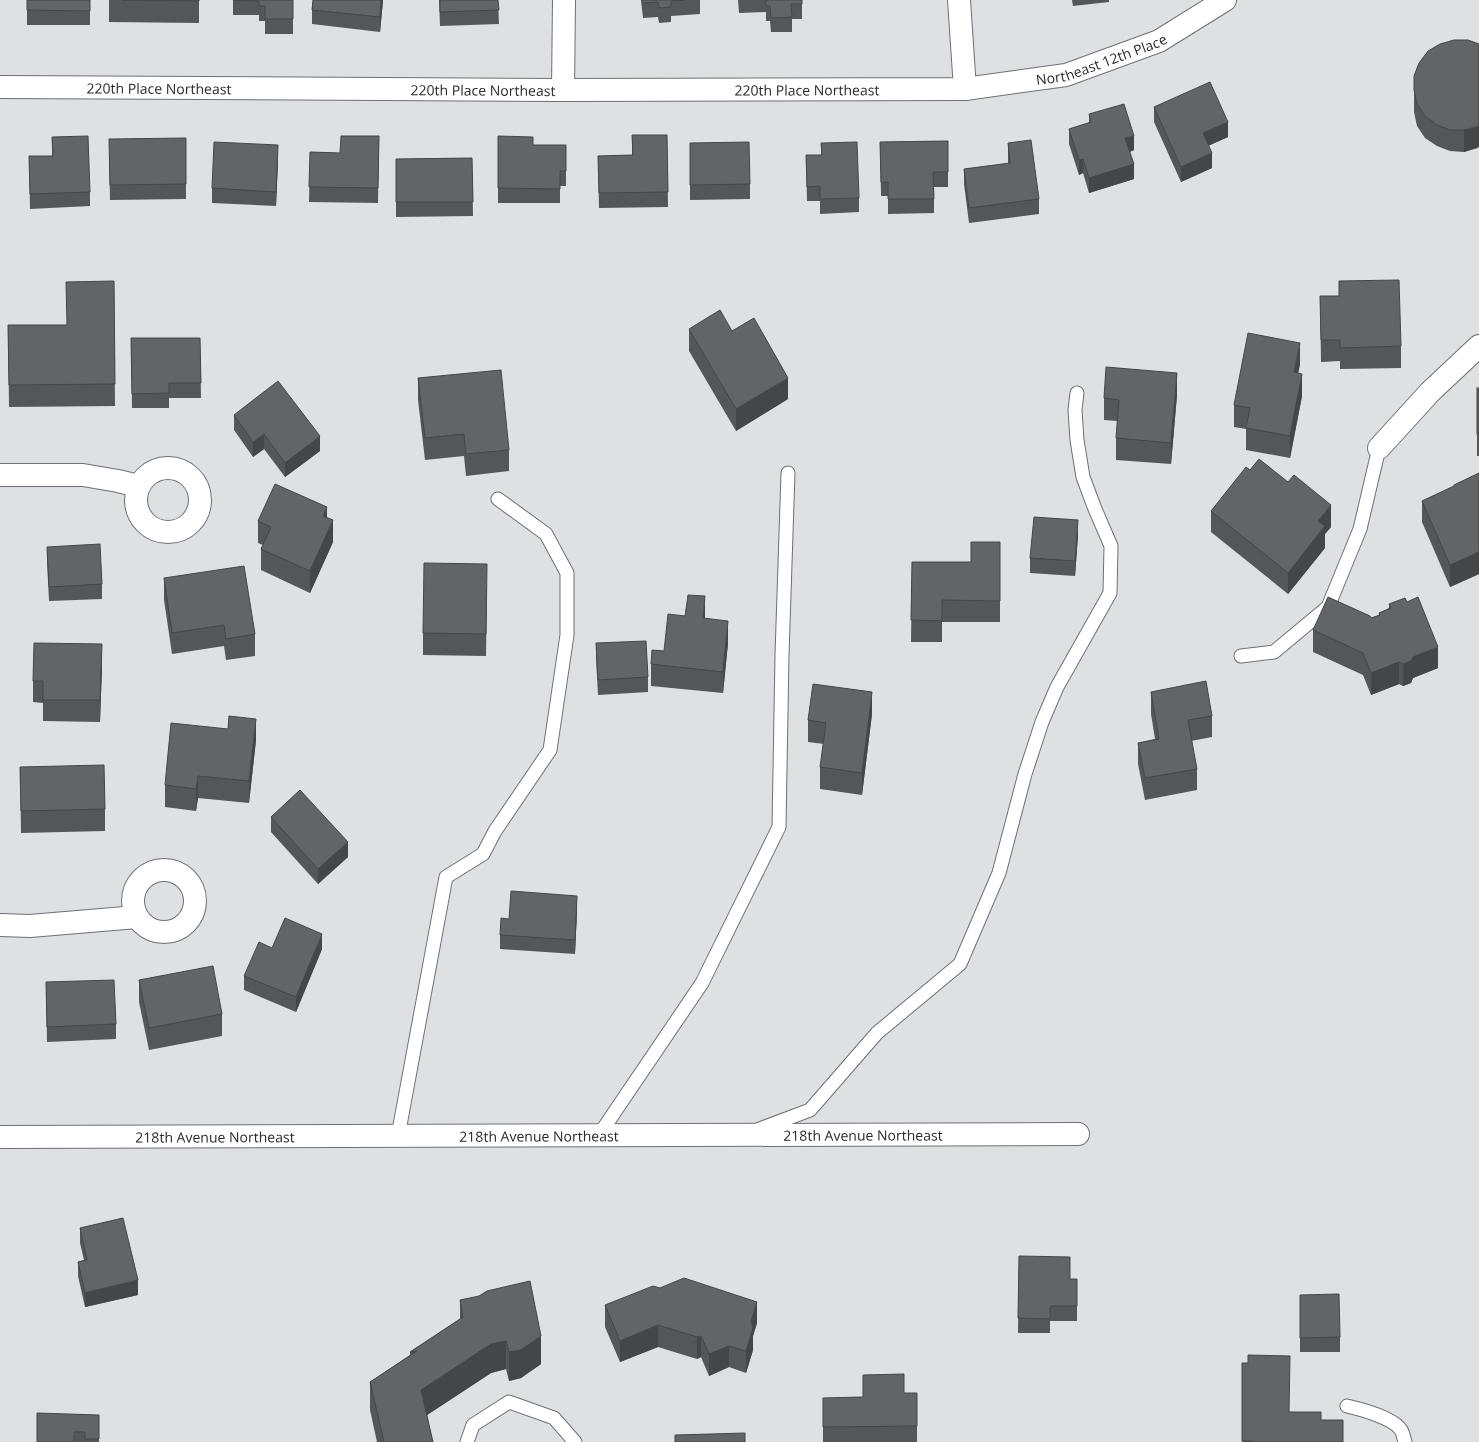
<svg xmlns="http://www.w3.org/2000/svg" width="1479" height="1442" font-family="'Open Sans',sans-serif">
<style>
.lines{fill:none;stroke-linecap:round;stroke-linejoin:round}
.lane-casing{stroke:#6f7073;stroke-width:15}
.street-casing{stroke:#6f7073;stroke-width:24}
.lane{stroke:#fff;stroke-width:13}
.street{stroke:#fff;stroke-width:22}
.wall{fill:#555659}
.shaded-wall{fill:#454648}
.building{fill:#636467;stroke:#454648}
.labels{text-anchor:middle;dominant-baseline:central;stroke-width:4;stroke-linejoin:round;paint-order:stroke}
.street-label{font-size:14px;fill:#2a2a2c;stroke:#fff}
</style>
<rect width="100%" height="100%" fill="#dfe0e3"/>
<g class="lines">
<defs>
<g id="lane">
<polyline points="1241,656 1274,652 1328,607 1360,529 1379,448"/>
<polyline points="757,1130 810,1110 877,1033 960,964 999,873 1025,774 1042,722 1057,687 1110,593 1111,546 1095,509 1083,477 1077,440 1075,410 1077,393"/>
<polyline points="599,1135 702,983 779,827 782,655 788,473"/>
<polyline points="398,1136 446,877 483,854 495,831 550,750 567,635 567,573 546,534 498,499"/>
<path d="M1347 1406C1360 1409 1394 1418 1401 1430 1403 1433 1404 1439 1405 1442"/>
<polyline points="467,1442 473,1425 509,1402 554,1418 575,1442"/>
</g>
<g id="street">
<polyline points="959,0 965,89"/>
<path id="s1" d="M0 87 563 90 965 89 1066 75 1159 41 1225 0"/>
<polyline points="563,90 564,0"/>
<polyline points="1379,448 1430,392 1479,346"/>
<circle cx="168" cy="500" r="32"/>
<polyline points="0,475 83,475 118,481 138,486"/>
<circle cx="164" cy="901" r="31"/>
<polyline points="0,925 30,926 137,917"/>
<path id="s2" d="M0 1137 1078 1134"/>
</g>
</defs>
<use href="#lane" class="lane-casing"/>
<use href="#street" class="street-casing"/>
<use href="#lane" class="lane"/>
<use href="#street" class="street"/>
</g>
<g class="wall">
<rect x="27" y="0" width="63" height="25"/>
<polygon points="109,0 199,0 199,23 109,22"/>
<polygon points="233,0 293,0 293,34 265,34 265,21 259,21 259,15 233,15"/>
<polygon points="313,0 383,0 380,32 312,24 312,10"/>
<polygon points="439,0 498,0 499,24 440,26"/>
<polygon points="641,0 700,0 700,14 671,16 671,22 659,23 658,17 643,18"/>
<polygon points="738,0 802,0 802,19 792,19 792,32 771,32 770,21 766,21 766,12 739,13"/>
<polygon points="1072,0 1109,0 1109,2 1073,6"/>
<polygon points="1428,51 1478,148 1464,152 1450,151 1437,146 1425,138 1417,126 1414,112 1414,90"/>
<polygon points="1154,107 1228,137 1208,146 1212,168 1181,182 1154,122"/>
<polygon points="1089,114 1134,150 1130,152 1134,179 1089,193 1083,173 1079,175 1069,144 1069,129 1089,123"/>
<polygon points="632,135 667,135 668,207 599,208 598,156 632,155"/>
<polygon points="379,136 378,203 309,202 310,152 340,153"/>
<polygon points="498,136 533,145 566,145 566,186 560,186 560,203 498,203"/>
<polygon points="52,137 90,192 90,206 30,209 29,156 52,156"/>
<polygon points="186,138 186,199 110,200 109,154"/>
<polygon points="948,141 948,187 934,187 934,213 888,214 888,196 881,196 880,142"/>
<polygon points="690,143 750,184 750,199 690,200"/>
<polygon points="821,143 859,198 859,212 820,214 820,201 807,201 806,155 821,155"/>
<polygon points="1008,143 1039,199 1039,214 969,223 964,184 964,169 1008,164"/>
<polygon points="472,158 473,216 396,217 396,159"/>
<polygon points="278,159 276,206 212,203 212,188"/>
<polygon points="114,281 115,406 9,407 8,325 66,325"/>
<polygon points="1320,296 1401,346 1401,368 1340,369 1340,361 1321,362"/>
<polygon points="689,329 732,331 788,399 736,431 689,351"/>
<polygon points="131,338 200,338 201,398 169,398 169,408 132,408"/>
<polygon points="1300,364 1298,373 1302,396 1290,458 1246,450 1246,429 1234,427 1234,405"/>
<polygon points="418,378 509,450 509,471 466,476 464,456 425,460 418,400"/>
<rect x="1477" y="388" width="2" height="68"/>
<polygon points="1177,395 1171,464 1116,460 1116,438 1117,421 1104,420 1104,398"/>
<polygon points="234,415 320,451 285,477 264,449 253,457 234,430"/>
<polygon points="1250,470 1331,527 1325,534 1325,548 1288,594 1211,532 1211,511"/>
<polygon points="1479,473 1479,574 1450,587 1422,522 1422,501 1454,487 1454,485"/>
<polygon points="327,517 333,542 310,593 261,570 261,549 263,545 258,543 258,521"/>
<polygon points="1078,535 1075,576 1030,573 1030,558"/>
<polygon points="1000,542 1000,622 942,622 942,642 911,642 912,562 971,562"/>
<polygon points="47,547 102,584 102,599 49,601 47,561"/>
<polygon points="164,578 255,634 255,656 226,660 224,646 172,654 164,600"/>
<polygon points="487,586 486,656 423,655 423,633"/>
<polygon points="1389,604 1438,668 1413,678 1411,683 1403,686 1399,684 1371,695 1363,675 1313,652 1313,630 1371,618 1379,615 1379,613 1389,608"/>
<polygon points="705,619 728,643 723,693 651,686 651,664 664,651"/>
<polygon points="596,643 648,677 648,692 598,695 596,658"/>
<polygon points="102,666 100,722 43,721 43,703 33,702 33,681"/>
<polygon points="1151,692 1212,716 1212,737 1191,741 1197,769 1197,790 1145,800 1138,764 1138,743 1155,739 1151,714"/>
<polygon points="872,714 862,795 820,789 820,767 824,744 808,742 808,720"/>
<polygon points="256,740 249,803 198,798 196,811 165,807 165,785"/>
<polygon points="20,767 105,809 105,831 21,833"/>
<polygon points="271,817 348,857 318,884 271,832"/>
<polygon points="577,910 575,954 500,949 500,935 509,919"/>
<polygon points="322,949 296,1012 244,990 244,976"/>
<polygon points="139,980 222,1014 222,1036 149,1050 139,1002"/>
<polygon points="46,982 116,1024 116,1039 47,1042"/>
<polygon points="80,1228 138,1295 85,1307 78,1276 78,1262 84,1260 80,1243"/>
<polygon points="1019,1256 1070,1279 1077,1279 1077,1321 1050,1321 1050,1333 1018,1333"/>
<polygon points="1300,1295 1340,1337 1340,1352 1300,1352"/>
<polygon points="460,1300 541,1364 521,1378 509,1381 506,1369 491,1373 427,1415 433,1442 377,1442 370,1410 370,1382 410,1355 410,1352 460,1319"/>
<polygon points="605,1305 757,1323 753,1336 753,1350 746,1373 729,1367 709,1376 701,1357 697,1359 658,1347 620,1362 605,1327"/>
<polygon points="1242,1363 1290,1412 1321,1420 1343,1442 1242,1442"/>
<polygon points="904,1393 917,1393 917,1442 823,1442 823,1398 863,1397"/>
<polygon points="99,1415 99,1442 37,1442"/>
</g>
<g class="shaded-wall">
<polygon points="381,0 383,0 380,32 380,17"/>
<polygon points="1228,122 1228,137 1203,148 1203,133"/>
<polygon points="1479,126 1479,147 1464,152 1464,130"/>
<polygon points="1134,136 1134,150 1125,153 1125,138"/>
<polygon points="278,145 278,159 276,206 276,192"/>
<polygon points="1212,153 1212,168 1181,182 1181,167"/>
<polygon points="1083,159 1083,173 1079,175 1079,160"/>
<polygon points="1134,164 1134,179 1089,193 1089,178"/>
<polygon points="1300,343 1300,364 1294,394 1294,372"/>
<polygon points="1177,373 1177,395 1171,464 1171,443"/>
<polygon points="1302,374 1302,396 1290,458 1290,436"/>
<polygon points="788,378 788,399 736,431 736,409"/>
<polygon points="264,434 264,449 253,457 253,442"/>
<polygon points="320,436 320,451 285,477 285,463"/>
<polygon points="1331,505 1331,527 1325,534 1325,548 1288,594 1288,573 1318,521"/>
<polygon points="327,507 327,529 323,516"/>
<polygon points="333,520 333,542 310,593 310,571"/>
<polygon points="1078,520 1078,535 1075,576 1075,561"/>
<polygon points="1479,552 1479,574 1450,587 1450,565"/>
<polygon points="705,596 705,618 703,640 703,618"/>
<polygon points="728,621 728,643 723,693 723,672"/>
<polygon points="102,644 102,666 100,722 100,700"/>
<polygon points="1438,647 1438,668 1413,678 1411,683 1403,686 1403,664 1413,657"/>
<polygon points="1399,662 1399,684 1371,695 1371,673"/>
<polygon points="872,692 872,714 862,795 862,773"/>
<polygon points="256,719 256,740 249,803 249,781"/>
<polygon points="198,776 198,798 196,811 196,789"/>
<polygon points="348,842 348,857 318,884 318,869"/>
<polygon points="577,896 577,910 575,954 575,940"/>
<polygon points="322,934 322,949 296,1012 296,997"/>
<polygon points="138,1280 138,1295 85,1307 85,1293"/>
<polygon points="757,1302 757,1323 753,1336 753,1350 746,1373 746,1351 751,1321"/>
<polygon points="658,1325 658,1347 620,1362 620,1341"/>
<polygon points="541,1336 541,1364 521,1378 509,1381 509,1352"/>
<polygon points="701,1336 701,1357 697,1359 697,1337"/>
<polygon points="506,1341 506,1369 491,1373 421,1419 421,1390 491,1344"/>
<polygon points="729,1346 729,1367 709,1376 709,1354"/>
</g>
<g class="building">
<polygon points="27,0 90,0 90,11 27,10"/>
<polygon points="122,0 199,0 199,1"/>
<polygon points="233,0 293,0 293,19 265,19 265,6 259,6 259,1"/>
<polygon points="313,0 381,0 380,17 312,10"/>
<polygon points="440,0 498,0 499,10 440,12"/>
<polygon points="642,0 685,0 671,1 671,7 659,8 658,2 643,3"/>
<polygon points="766,0 802,0 802,4 791,4 792,17 771,18 770,6 766,6"/>
<polygon points="1454,40 1468,40 1479,44 1479,126 1464,130 1450,130 1437,125 1425,116 1417,104 1414,90 1414,76 1419,63 1428,51 1440,44"/>
<polygon points="1210,82 1228,122 1203,133 1212,153 1181,167 1154,107"/>
<polygon points="1124,104 1134,136 1125,138 1134,164 1089,178 1083,159 1079,160 1069,129 1091,122 1089,114"/>
<polygon points="632,135 667,135 668,192 599,193 598,156 633,155"/>
<polygon points="88,136 90,192 30,194 29,156 53,156 52,137"/>
<polygon points="341,136 379,136 378,188 309,187 310,152 340,153"/>
<polygon points="498,136 533,137 533,145 566,145 566,171 560,171 560,189 498,188"/>
<polygon points="186,138 186,184 110,185 109,139"/>
<polygon points="1031,140 1039,199 969,208 964,169 1010,163 1008,143"/>
<polygon points="948,141 948,172 933,172 934,199 888,199 888,182 881,182 880,142"/>
<polygon points="214,142 278,145 276,192 212,188"/>
<polygon points="749,142 750,184 690,185 690,143"/>
<polygon points="857,142 859,198 820,199 820,186 807,187 806,155 822,155 821,143"/>
<polygon points="472,158 473,202 396,202 396,159"/>
<polygon points="1399,280 1401,346 1340,348 1340,340 1321,340 1320,296 1339,296 1339,281"/>
<polygon points="114,281 115,384 9,385 8,325 67,325 66,282"/>
<polygon points="720,310 732,331 754,318 788,378 736,409 689,329"/>
<polygon points="1248,333 1300,343 1294,372 1302,374 1290,436 1246,428 1250,408 1234,405"/>
<polygon points="131,338 200,338 201,383 169,383 169,393 132,394"/>
<polygon points="1106,367 1177,373 1171,443 1116,438 1119,400 1104,398"/>
<polygon points="501,370 509,450 466,454 464,434 425,438 418,378"/>
<polygon points="278,381 320,436 285,463 264,434 253,442 234,415"/>
<rect x="1477" y="388" width="2" height="46"/>
<polygon points="1259,459 1288,482 1294,475 1331,505 1318,521 1325,526 1288,573 1211,511 1246,467 1250,470"/>
<polygon points="1479,473 1479,552 1450,565 1422,501 1454,486 1454,485"/>
<polygon points="275,484 327,507 323,516 333,520 310,571 261,549 271,527 258,521"/>
<polygon points="1034,517 1078,520 1075,561 1030,558"/>
<polygon points="971,542 1000,542 1000,601 942,600 942,621 911,620 912,562 971,562"/>
<polygon points="100,544 102,584 49,587 47,547"/>
<polygon points="424,563 487,564 486,634 423,633"/>
<polygon points="244,566 255,634 226,639 224,625 172,633 164,578"/>
<polygon points="688,595 705,596 703,618 728,621 723,672 651,664 652,650 664,651 668,614 685,616"/>
<polygon points="1328,597 1370,616 1371,618 1380,615 1379,613 1391,608 1389,604 1405,598 1407,602 1418,597 1438,647 1413,657 1411,661 1403,664 1399,662 1371,673 1363,653 1313,630"/>
<polygon points="646,641 648,677 598,680 596,643"/>
<polygon points="34,643 102,644 100,700 43,700 43,681 33,681"/>
<polygon points="1206,681 1212,716 1188,720 1197,769 1145,778 1138,743 1159,739 1151,692"/>
<polygon points="813,684 872,692 862,773 820,767 826,723 808,720"/>
<polygon points="229,716 256,719 249,781 198,776 196,789 165,785 171,723 228,729"/>
<polygon points="104,765 105,809 21,811 20,767"/>
<polygon points="300,790 348,842 318,869 271,817"/>
<polygon points="511,891 577,896 575,940 500,935 501,918 509,919"/>
<polygon points="285,918 322,934 296,997 244,976 259,942 272,948"/>
<polygon points="213,966 222,1014 149,1028 139,980"/>
<polygon points="114,980 116,1024 47,1027 46,982"/>
<polygon points="123,1218 138,1280 85,1293 78,1262 87,1260 80,1228"/>
<polygon points="1019,1256 1070,1257 1070,1279 1077,1279 1077,1306 1050,1306 1050,1319 1018,1318"/>
<polygon points="684,1278 757,1302 751,1321 753,1328 746,1351 729,1346 709,1354 701,1336 697,1337 658,1325 620,1341 605,1305 653,1286 660,1288"/>
<polygon points="530,1281 541,1336 521,1350 509,1352 506,1341 491,1344 421,1390 433,1442 384,1442 370,1382 417,1351 410,1352 463,1317 460,1300 479,1296 487,1291"/>
<polygon points="1339,1294 1340,1337 1300,1338 1300,1295"/>
<polygon points="1248,1355 1290,1356 1289,1412 1321,1412 1321,1420 1343,1420 1343,1442 1254,1442 1254,1441 1242,1441 1242,1363 1248,1363"/>
<polygon points="904,1374 904,1393 917,1393 917,1426 823,1427 823,1398 863,1397 863,1375"/>
<polygon points="37,1413 99,1415 99,1439 85,1439 85,1432 74,1432 74,1442 37,1442"/>
<polygon points="745,1433 745,1442 675,1442 675,1435"/>
</g>
<g class="labels">
<g class="street-label">
<text stroke="none"><textPath href="#s1" startOffset="1105">Northeast 12th Place</textPath></text>
<text stroke="none"><textPath href="#s1" startOffset="159">220th Place Northeast</textPath></text>
<text stroke="none"><textPath href="#s1" startOffset="483">220th Place Northeast</textPath></text>
<text stroke="none"><textPath href="#s1" startOffset="807">220th Place Northeast</textPath></text>
<text stroke="none"><textPath href="#s2" startOffset="863">218th Avenue Northeast</textPath></text>
<text stroke="none"><textPath href="#s2" startOffset="539">218th Avenue Northeast</textPath></text>
<text stroke="none"><textPath href="#s2" startOffset="215">218th Avenue Northeast</textPath></text>
</g>
</g>
</svg>
